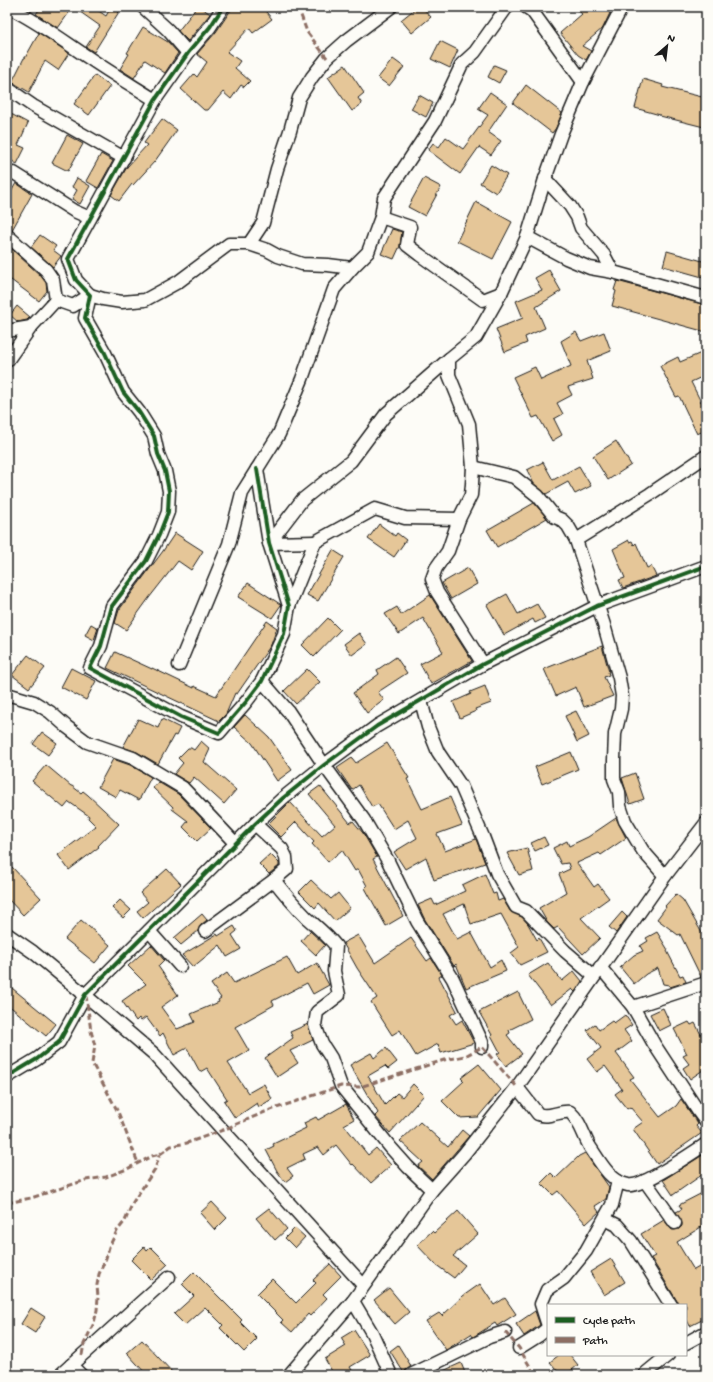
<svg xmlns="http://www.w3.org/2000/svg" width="713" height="1382" font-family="'Gochi Hand',sans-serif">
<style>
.building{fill:#e5c698;stroke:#1c1c1c}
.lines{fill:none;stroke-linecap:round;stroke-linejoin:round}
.minor-casing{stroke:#1c1c1c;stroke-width:15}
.minor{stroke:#fdfcf7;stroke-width:12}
.quiet{stroke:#8d6e63;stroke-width:3;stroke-dasharray:6 3;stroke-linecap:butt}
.cycleway-casing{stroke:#fdfcf7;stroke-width:6}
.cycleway{stroke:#1b5e20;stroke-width:4}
</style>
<rect width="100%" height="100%" fill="#fdfcf7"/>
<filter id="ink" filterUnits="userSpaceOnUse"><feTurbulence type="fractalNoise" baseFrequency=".025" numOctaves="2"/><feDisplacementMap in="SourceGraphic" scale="8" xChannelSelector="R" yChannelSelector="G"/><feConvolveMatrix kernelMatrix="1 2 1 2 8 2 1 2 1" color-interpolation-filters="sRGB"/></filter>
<g filter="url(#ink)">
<g class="building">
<polygon points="41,7 73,7 58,28 36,14"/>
<polygon points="73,7 93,7 106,16 111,7 122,7 94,52 86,47 100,26"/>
<polygon points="197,7 201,7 210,14 188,41 178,31"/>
<polygon points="233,7 262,7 272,19 253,33 249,28 227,52 240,61 235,68 250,81 244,87 241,85 231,99 223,92 208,110 204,110 181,89 194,74 197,77 207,62 197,54 216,32"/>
<polygon points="417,7 422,7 431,17 412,33 401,20"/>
<polygon points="574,7 604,7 610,13 603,28 582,46 591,51 586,60 578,55 560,33 582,14"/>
<polygon points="143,27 168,42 178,53 165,73 145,60 134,78 120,69 129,54 127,53"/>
<polygon points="39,33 69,53 58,70 45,61 29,92 12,82 24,58 25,58"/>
<polygon points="440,41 458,50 450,68 431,59"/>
<polygon points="393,59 404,67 389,86 378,78"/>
<polygon points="345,65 364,93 358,98 362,104 352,111 328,77"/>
<polygon points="494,65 506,70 499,83 488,77"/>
<polygon points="95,75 110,86 89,115 74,104"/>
<polygon points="643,79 663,85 662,87 706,98 706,120 704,127 660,116 660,115 635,108"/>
<polygon points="526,85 562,113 556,128 552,133 513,103"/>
<polygon points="490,92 507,104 488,132 501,141 491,155 479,147 460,174 428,150 433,143 439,147 446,137 463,149 488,115 478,109"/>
<polygon points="419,95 433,103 426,117 411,109"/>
<polygon points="11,114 28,123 18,145 25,148 17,164 7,158 7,122"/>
<polygon points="162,119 177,130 155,161 133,185 132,184 119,201 111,195 127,167 147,145 144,143"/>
<polygon points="67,135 83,144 68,171 52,163"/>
<polygon points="101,154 113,161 98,188 86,181"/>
<polygon points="491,165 507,175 496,193 480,183"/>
<polygon points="77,178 90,186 80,204 72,199 77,190 72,187"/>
<polygon points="424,178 441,187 425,216 408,207"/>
<polygon points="16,183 32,194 12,230 7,228 7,199"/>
<polygon points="476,202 512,222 493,259 457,241"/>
<polygon points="392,229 402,232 400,246 394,259 381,254"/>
<polygon points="40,235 56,246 53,250 61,256 53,267 31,247"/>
<polygon points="7,245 40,275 46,283 47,291 39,301 7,277"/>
<polygon points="667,251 706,262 706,278 663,266"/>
<polygon points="549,270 561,291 536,307 545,328 525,337 527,343 505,352 496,329 523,318 516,301 542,290 535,278"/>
<polygon points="617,281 706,305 706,332 612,306 616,291 614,290"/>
<polygon points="17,306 30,317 27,320 18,322 10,315"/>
<polygon points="576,332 581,341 604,332 611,351 587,361 593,379 568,387 572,395 557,403 563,414 554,419 562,435 552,441 538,416 533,418 513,377 535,367 541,380 571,366 561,341"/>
<polygon points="706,351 706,375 691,382 701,402 704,400 706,405 706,430 697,434 679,396 676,397 660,366 678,357 680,362"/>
<polygon points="616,441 631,465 608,480 593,456"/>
<polygon points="543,462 553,480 579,466 591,486 575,494 568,482 546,494 534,484 527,470"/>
<polygon points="534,503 547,518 497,547 487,530"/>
<polygon points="379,524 395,536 397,533 406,540 394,557 368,539"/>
<polygon points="175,533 203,551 191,570 178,561 149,598 126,630 115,623 119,610 163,551"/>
<polygon points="629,540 629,542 632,541 634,545 636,543 647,568 651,566 656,576 623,588 619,580 625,578 613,549"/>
<polygon points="333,550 344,557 318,601 307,595"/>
<polygon points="468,568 477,584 451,599 442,583"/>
<polygon points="248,583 280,604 281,605 272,618 238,597"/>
<polygon points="507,594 518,614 537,604 545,618 535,623 533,619 504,635 487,605"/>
<polygon points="430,595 472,661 431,684 420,664 443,652 423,618 399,634 385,614 397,607 401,614 402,614"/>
<polygon points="328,618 340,630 314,657 302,645"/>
<polygon points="267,621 277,628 271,645 237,694 235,693 226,714 219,721 107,668 115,652 152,669 152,668 194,688 194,686 216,696"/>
<polygon points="91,624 98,628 94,640 85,635"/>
<polygon points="359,633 367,644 352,655 344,644"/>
<polygon points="602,646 609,672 608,672 609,675 604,677 613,696 584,707 576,687 556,696 544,669"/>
<polygon points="28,655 45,668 29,688 12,675"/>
<polygon points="396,657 407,673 378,692 384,700 367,713 353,693 379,674 377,670"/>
<polygon points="71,668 96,681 86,700 61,687"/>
<polygon points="307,669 320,682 296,704 284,691"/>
<polygon points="485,686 491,703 475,709 476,711 460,718 453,702 471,694 470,692"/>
<polygon points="576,711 589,736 577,742 565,716"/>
<polygon points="245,715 269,737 292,770 277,781 252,743 234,727"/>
<polygon points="138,719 158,728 162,719 180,728 176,736 174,735 158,764 137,752 123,747"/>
<polygon points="42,732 57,743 48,755 33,744"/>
<polygon points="201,741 210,749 204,762 236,790 224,804 194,777 189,783 174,774 183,763 178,758 188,748 191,748 194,750"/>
<polygon points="387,743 409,778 407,779 422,809 450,797 462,825 437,834 445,851 476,839 485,863 434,880 426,857 405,869 394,852 417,838 408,820 394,829 378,804 372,807 359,785 352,790 337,768 352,758 356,763"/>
<polygon points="571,752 578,769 542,784 535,767"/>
<polygon points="113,759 130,765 151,777 139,800 120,790 116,797 98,787"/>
<polygon points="46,765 71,786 72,786 81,793 83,791 88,795 119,824 98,846 99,847 69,870 58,855 96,826 88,818 89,816 69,802 64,808 32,781"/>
<polygon points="635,773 644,799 630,804 622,778"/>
<polygon points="158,782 178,794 211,828 197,841 183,827 188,821 172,809 173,807 153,788"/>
<polygon points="320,786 350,823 353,821 363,833 377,857 373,859 403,916 386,926 365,888 367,886 358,869 355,871 342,850 328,862 312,844 314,842 296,822 281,837 268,824 290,802 322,836 335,825 309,794"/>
<polygon points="616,818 626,838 601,855 599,853 577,863 594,887 598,884 609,898 581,918 600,938 583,954 558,927 554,929 547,922 539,908 566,892 559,874 570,869 568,863 561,864 553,848 567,841 569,846 588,837"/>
<polygon points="544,837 548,845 535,851 531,843"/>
<polygon points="527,848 533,871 519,875 507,853"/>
<polygon points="270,854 279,863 279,866 269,874 259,864"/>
<polygon points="12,867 41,898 23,915 7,898 7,872"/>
<polygon points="167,869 181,884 143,918 137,911 148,902 140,893"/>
<polygon points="485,874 493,894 496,893 498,901 503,899 510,911 522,917 528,924 537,940 539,938 547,952 520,965 511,953 519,947 501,914 471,924 464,904 443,914 457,939 471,932 490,967 501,960 506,971 466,988 456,964 454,966 424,918 418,905 432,899 435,905 465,891 462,885"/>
<polygon points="311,880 331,899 338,893 350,908 335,921 319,903 315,908 299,892"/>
<polygon points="676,894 683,900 706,940 706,976 701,977 680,934 678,935 657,919 666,907 665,906"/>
<polygon points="120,900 131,910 123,918 112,908"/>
<polygon points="622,912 627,917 616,933 609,927"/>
<polygon points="202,914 207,920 201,925 198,931 181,945 174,938"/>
<polygon points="81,920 110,945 95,963 65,939"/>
<polygon points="234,926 237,931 232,935 241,949 227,957 220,945 193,967 182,955 217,934 218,936"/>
<polygon points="310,931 325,945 316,955 301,941"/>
<polygon points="657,932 668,950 667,951 680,976 683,975 686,982 670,987 669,985 663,984 658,968 646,974 634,984 620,967 634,955 643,951 640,946 648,941 646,938"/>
<polygon points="358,935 375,963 411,938 427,961 431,958 442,975 439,977 457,1011 450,1015 456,1024 462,1020 474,1043 441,1053 438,1044 416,1056 400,1030 392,1035 371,1002 377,998 357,968 343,943"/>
<polygon points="151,945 164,960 158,966 178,995 161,1007 177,1029 195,1022 191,1014 219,1002 218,1000 221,998 211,984 227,973 234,983 287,957 297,975 317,963 329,985 313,994 307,983 272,1001 274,1005 235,1027 249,1051 228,1063 248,1093 264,1084 272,1099 259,1107 257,1103 235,1118 224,1101 227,1099 207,1068 200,1072 187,1048 174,1055 163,1033 160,1036 146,1017 141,1021 139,1018 136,1021 122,1001 146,984 128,966"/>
<polygon points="548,963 562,981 574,971 582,981 575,992 572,989 551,1005 528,975"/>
<polygon points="7,984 56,1024 46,1036 7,1004"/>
<polygon points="518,992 531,1019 509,1030 510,1033 507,1035 522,1054 506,1066 497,1054 500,1052 491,1035 492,1035 479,1012"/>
<polygon points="663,1008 671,1025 659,1031 650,1014"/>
<polygon points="625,1015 632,1025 624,1030 632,1041 616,1053 634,1077 630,1079 660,1117 676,1106 681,1099 698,1124 696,1126 702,1133 657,1164 633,1129 643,1122 630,1107 627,1109 615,1094 622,1089 605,1066 597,1072 587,1059 601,1048 587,1030 595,1024 599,1030 612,1021 614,1023"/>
<polygon points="689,1022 691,1025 695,1023 706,1044 706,1068 690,1079 683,1068 689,1064 683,1056 687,1054 674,1029"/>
<polygon points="308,1024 313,1040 290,1051 298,1063 277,1077 265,1058 293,1038 290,1032"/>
<polygon points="386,1048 397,1062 388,1069 385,1066 368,1076 385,1105 397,1093 402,1097 413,1084 424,1095 390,1133 375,1116 378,1113 350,1065 371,1053 374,1058"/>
<polygon points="479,1064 501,1090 478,1117 459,1118 442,1101 464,1081 461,1078"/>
<polygon points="346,1104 354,1119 344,1125 368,1155 376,1148 391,1165 371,1183 353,1164 352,1165 336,1145 324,1155 318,1147 303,1154 305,1159 287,1168 293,1176 285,1182 277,1171 266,1150 274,1146 273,1144 306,1128 304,1123 316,1117 318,1120"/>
<polygon points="420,1122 448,1147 462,1130 469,1136 432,1179 418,1166 423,1162 400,1141"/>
<polygon points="585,1153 609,1187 606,1199 595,1206 599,1212 586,1224 558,1191 553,1195 541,1183 551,1173 556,1178 579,1156"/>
<polygon points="706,1153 706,1172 673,1195 663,1180"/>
<polygon points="706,1191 706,1224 677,1242 694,1270 706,1263 706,1318 690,1326 686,1318 686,1305 678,1305 677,1301 651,1258 655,1256 641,1234 664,1220 672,1230 679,1229 682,1226 682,1223 676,1212 682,1209 679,1205"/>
<polygon points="212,1202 227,1218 215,1230 200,1213"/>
<polygon points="269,1208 287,1229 275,1240 256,1218"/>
<polygon points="458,1211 478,1234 453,1256 465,1265 454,1278 435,1264 417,1245 432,1231 434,1233"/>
<polygon points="295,1228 305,1237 295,1248 285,1238"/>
<polygon points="144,1247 147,1251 151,1247 168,1264 151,1280 131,1260"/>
<polygon points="611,1259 625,1282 604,1295 590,1272"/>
<polygon points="330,1264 341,1276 323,1294 327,1298 310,1316 308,1314 292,1332 281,1322 283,1320 257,1294 272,1279 296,1303 316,1283 313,1280"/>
<polygon points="194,1272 242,1320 240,1322 257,1339 244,1352 220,1328 223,1325 205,1307 185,1325 174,1314 194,1296 182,1284"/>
<polygon points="480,1284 494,1305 505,1298 516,1314 497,1326 495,1323 473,1337 471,1334 446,1350 426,1321 439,1313 442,1316 463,1296"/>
<polygon points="389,1288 409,1312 395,1324 374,1300"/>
<polygon points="31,1308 45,1317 35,1333 21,1324"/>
<polygon points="535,1311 540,1325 524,1336 516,1324"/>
<polygon points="354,1330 370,1355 350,1367 355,1375 334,1375 325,1359 346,1346 341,1338"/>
<polygon points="142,1340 175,1375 147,1375 127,1353"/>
<polygon points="398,1345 411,1366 405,1371 404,1373 390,1351"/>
<polygon points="559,1355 570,1355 578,1365 566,1375 561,1375 550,1362"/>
<polygon points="461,1363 466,1375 434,1375"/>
</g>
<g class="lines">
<defs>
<g id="minor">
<path d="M8 7C37 21 62 40 89 58 111 73 133 86 155 100"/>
<polyline points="143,7 168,30 188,53"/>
<polyline points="223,7 210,27 188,53 155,100 68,259 76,280 90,295 85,318 105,353 123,392 139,412 154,436 158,454 165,471 169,491 168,512 159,535 146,561 112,606 101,646 90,668 181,717 219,733 246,702 262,681 284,634 289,606 269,543 257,469"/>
<polyline points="526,7 532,11 583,82"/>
<polyline points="7,88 33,106 124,158"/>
<polyline points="14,173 74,211 90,218"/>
<polyline points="545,179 570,206 577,217 581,228 604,255 613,272 706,298"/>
<polyline points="381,217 410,227 407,245 420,255 483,300 501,293"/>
<polyline points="7,235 46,270 53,280 56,300 73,306 90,295 103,299 122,302 145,300 178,282 229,244 249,244 267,250 278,256 302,264 328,265 352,268 368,252 381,217 384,198 435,121 462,64 475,52 507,7"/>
<polyline points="527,237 566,258 590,268 613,272"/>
<polyline points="249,244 263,223 277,169 290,131 299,98 312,77 327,58 346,41 391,7"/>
<polyline points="7,331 31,327"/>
<polyline points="7,361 31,327 56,300"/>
<polyline points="473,467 514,477 538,496 555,517 562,520 568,526 576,540"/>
<polyline points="315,542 269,543 302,500 351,461 386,414 449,359"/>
<polyline points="289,606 315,542 375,509 405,518 459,519"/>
<polyline points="483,664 437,592 432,579 436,568 448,551 459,519 471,495 472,484 473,467 469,424 449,375 449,359 476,337 501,293 527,237 545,179 561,134 583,82 622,7"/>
<polyline points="179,665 229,544 242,493 279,434 302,379 334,289 352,268"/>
<polyline points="262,681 288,711 324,765 364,820 388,861 417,921 453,979 482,1042 482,1047"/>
<polyline points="7,694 34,702 50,712 67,727 87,742 133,758 183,788 236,844"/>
<polyline points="421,701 428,727 438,752 461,786 483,837 497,874 516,907 526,911 565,951 594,976"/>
<polyline points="665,876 643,851 625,821 620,806 619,792 614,779 614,760 615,734 621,709 622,696 619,678 604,625 576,540 650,494 706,456"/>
<path d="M274 880C284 893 295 906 307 918 317 927 327 935 336 946L334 971 339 995 317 1012 315 1025 322 1044 331 1058 341 1086 391 1148 408 1167 432 1190"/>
<polyline points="149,931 180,966"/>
<polyline points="205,931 274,880 287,869 286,857 282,849 255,824"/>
<polyline points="7,934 33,952 85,995 154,1054 363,1285"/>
<polyline points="600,967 633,1007 654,1044 698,1111 706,1122"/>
<polyline points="633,1007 706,983"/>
<polyline points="7,1077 37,1059 59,1042 85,995 255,824 283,798 324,765 377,726 483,664 597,606 706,566"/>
<path d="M517 1087 538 1114C549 1119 559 1110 570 1112 581 1122 583 1135 590 1147 599 1160 610 1182 628 1185 642 1188 692 1153 706 1144"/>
<polyline points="645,1181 675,1223"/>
<polyline points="605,1219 617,1225 631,1241 671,1305"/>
<polyline points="353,1301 372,1333 391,1375"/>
<polyline points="548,1326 541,1304 547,1290 564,1278 586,1251 612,1205 618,1181"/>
<polyline points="686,1343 706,1332"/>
<polyline points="519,1348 538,1336 548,1328"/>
<polyline points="71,1365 81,1375"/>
<polyline points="60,1375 169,1277"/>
<polyline points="289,1375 353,1301 432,1190 464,1154 517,1087 665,876 706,823"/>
<polyline points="411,1375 489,1337 505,1332"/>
<polyline points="646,1375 646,1373 668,1355"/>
</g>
</defs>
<use href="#minor" class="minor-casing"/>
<use href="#minor" class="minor"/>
<g class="quiet">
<polyline points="298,7 307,32 327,58"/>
<polyline points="86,995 91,1031 95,1046 92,1063 118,1112 138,1163"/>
<polyline points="7,1203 31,1198 86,1180 106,1177 127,1169 152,1156 160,1154 171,1146 187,1143 223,1130 265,1112 341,1086 360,1087 444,1060 465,1056 482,1047 517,1087"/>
<polyline points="505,1332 519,1348 535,1375"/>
<polyline points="82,1355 84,1344 94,1323 97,1310 98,1297 97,1285 99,1274 106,1258 109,1247 117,1231 125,1221 133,1202 155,1169 160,1154"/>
</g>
<defs>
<g id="cycleway">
<polyline points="223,7 210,27 188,53 155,100 68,259 76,280 90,295 85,318 105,353 123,392 139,412 154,436 158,454 165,471 169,491 168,512 159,535 146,561 112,606 101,646 90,668 181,717 219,733 246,702 262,681 284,634 289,606 269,543 257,469"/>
<polyline points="7,1077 37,1059 59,1042 85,995 255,824 283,798 324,765 377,726 483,664 597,606 706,566"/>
</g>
</defs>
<use href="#cycleway" class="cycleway-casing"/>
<use href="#cycleway" class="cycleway"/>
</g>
</g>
<rect width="713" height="1382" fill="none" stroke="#fdfcf7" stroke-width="24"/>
<rect x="12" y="12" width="689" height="1358" fill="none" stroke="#1c1c1c" stroke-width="1.5" filter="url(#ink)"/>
<rect x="547" y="1304" width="140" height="52" fill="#fdfcf7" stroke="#a3a29f"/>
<rect x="555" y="1317" width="20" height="6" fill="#1b5e20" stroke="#a3a29f"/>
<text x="583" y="1324" font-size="12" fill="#1c1c1c">Cycle path</text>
<rect x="555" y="1337" width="20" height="6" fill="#8d6e63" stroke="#a3a29f"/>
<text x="583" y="1344" font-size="12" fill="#1c1c1c">Path</text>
<g transform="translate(667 46) rotate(28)" stroke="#fdfcf7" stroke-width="3" paint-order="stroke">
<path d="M0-3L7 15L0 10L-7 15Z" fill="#1c1c1c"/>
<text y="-6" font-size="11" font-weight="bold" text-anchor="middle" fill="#1c1c1c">N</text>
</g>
</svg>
